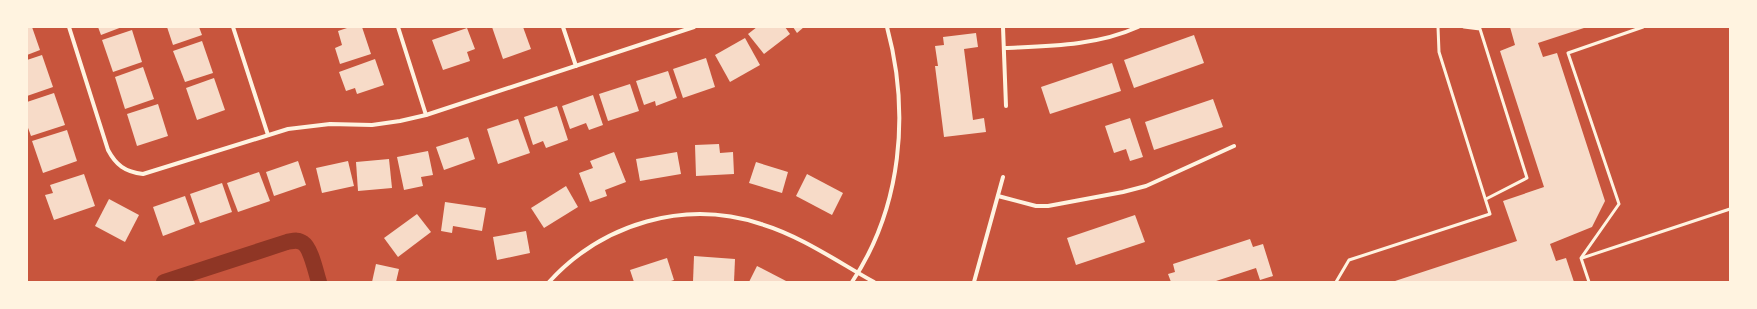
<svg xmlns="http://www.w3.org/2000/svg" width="1757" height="309" font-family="'IBM Plex Serif',serif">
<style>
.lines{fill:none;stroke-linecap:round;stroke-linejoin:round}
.canal{stroke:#8f3625;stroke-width:16}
.building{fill:#f7dbc8}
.service{stroke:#fff3e0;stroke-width:3}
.minor{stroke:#fff3e0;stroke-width:4}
</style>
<rect width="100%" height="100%" fill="#c8553d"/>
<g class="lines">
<path class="canal" d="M164 282 287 242C293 241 298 239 303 243 311 248 316 273 319 282"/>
</g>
<g class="building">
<polygon points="27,27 32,27 40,50 27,55"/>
<polygon points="98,27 122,27 101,35"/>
<polygon points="167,27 199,27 202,35 173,45"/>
<polygon points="350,27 362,27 371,54 340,64 335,48 342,45 338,31"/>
<polygon points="492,27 523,27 531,49 503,59"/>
<polygon points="757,27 785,27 790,34 764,54 748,34"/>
<polygon points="793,27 804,27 797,33"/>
<polygon points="1510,27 1587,27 1538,43 1543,57 1557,53 1605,201 1592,227 1550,244 1556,261 1566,258 1574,282 1392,282 1517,241 1503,201 1544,187 1500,51 1515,45"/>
<polygon points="467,28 475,49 467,52 470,61 443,70 432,40"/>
<polygon points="132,30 142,62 113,72 102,40"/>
<polygon points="976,33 978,47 964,49 973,120 984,118 986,132 944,137 935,66 938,66 935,46 944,45 943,37"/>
<polygon points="1194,35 1204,63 1134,88 1124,60"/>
<polygon points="745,38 760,65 730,82 715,55"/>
<polygon points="202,41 213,73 185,82 173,51"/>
<polygon points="42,55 53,87 27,96 27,60"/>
<polygon points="706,58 715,87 683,98 673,69"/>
<polygon points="375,59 384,85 357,94 355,88 346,91 339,72"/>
<polygon points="1112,63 1121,91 1050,114 1041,87"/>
<polygon points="143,67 154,99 125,109 115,77"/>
<polygon points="668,71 677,98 656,106 655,101 644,105 636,81"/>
<polygon points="214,78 225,110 197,120 186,88"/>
<polygon points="630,84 639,111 608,121 599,94"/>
<polygon points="54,93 65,125 31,136 27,125 27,102"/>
<polygon points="593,95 603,125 589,130 586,123 570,129 562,106"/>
<polygon points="1213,99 1223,127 1154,150 1145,122"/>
<polygon points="158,104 168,136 137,146 127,114"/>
<polygon points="557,106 568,140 546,148 543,141 533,145 524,117"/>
<polygon points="1130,118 1143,157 1130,161 1126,149 1114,153 1105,126"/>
<polygon points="518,119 530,153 498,164 487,129"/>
<polygon points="67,130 77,161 43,173 32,141"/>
<polygon points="468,137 475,159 444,170 436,147"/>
<polygon points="719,144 720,153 733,152 734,174 696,176 695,145"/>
<polygon points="428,151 433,175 421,177 423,186 404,190 397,157"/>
<polygon points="614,152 626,182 605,190 607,196 590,202 579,173 593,168 590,161"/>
<polygon points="677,152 681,174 640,181 636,159"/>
<polygon points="389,159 392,188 358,191 356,162"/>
<polygon points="298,161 306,185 274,196 266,172"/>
<polygon points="348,161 354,186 322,193 316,168"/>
<polygon points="756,162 788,172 782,193 749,183"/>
<polygon points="259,172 270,201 238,212 227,183"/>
<polygon points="84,174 95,206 54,220 45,195 53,193 50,185"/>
<polygon points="807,174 843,193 832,215 796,196"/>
<polygon points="222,183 232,212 200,223 190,194"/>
<polygon points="566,186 578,207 544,228 531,208"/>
<polygon points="185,196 195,224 163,236 153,207"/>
<polygon points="109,199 139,215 125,242 95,226"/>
<polygon points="445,202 486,208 482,231 453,226 452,233 441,231"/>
<polygon points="417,214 431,232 398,257 384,238"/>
<polygon points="1135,215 1145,242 1076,265 1067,238"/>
<polygon points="526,231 530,253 497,260 493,237"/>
<polygon points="1250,239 1253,247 1263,244 1273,276 1260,280 1256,268 1213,282 1171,282 1168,274 1175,272 1173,264"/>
<polygon points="694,256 735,259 734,282 693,282"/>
<polygon points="667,258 674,280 668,282 634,282 630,270"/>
<polygon points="376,264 399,269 396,282 372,282"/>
<polygon points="757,266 788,282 749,282"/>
</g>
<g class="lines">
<g class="service">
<polyline points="1464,27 1480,29 1527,178 1486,199"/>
<polyline points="1582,258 1730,209"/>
<polyline points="1336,282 1349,260 1490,214 1439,52 1438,27"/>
<polyline points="1589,282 1581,258 1619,204 1568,53 1643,27"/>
</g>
<g class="minor">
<path d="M69 27 108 150C116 165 125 172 143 174L288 129 330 124 372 125 400 121 426 115 694 27"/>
<polyline points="233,27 268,135"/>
<polyline points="398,27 426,115"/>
<polyline points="563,27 576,66"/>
<polyline points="1003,27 1006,106"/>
<path d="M1005 48C1049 46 1096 46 1138 27"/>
<polyline points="998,196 1036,206 1048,206 1123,192 1146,186 1234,146"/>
<path d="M549 282C603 223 685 199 761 224 801 236 838 262 874 282"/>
<path d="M852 282C902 207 910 112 887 27"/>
<polyline points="974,282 1003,177"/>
</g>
</g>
<rect width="1757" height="309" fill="none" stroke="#fff3e0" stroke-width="56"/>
</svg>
